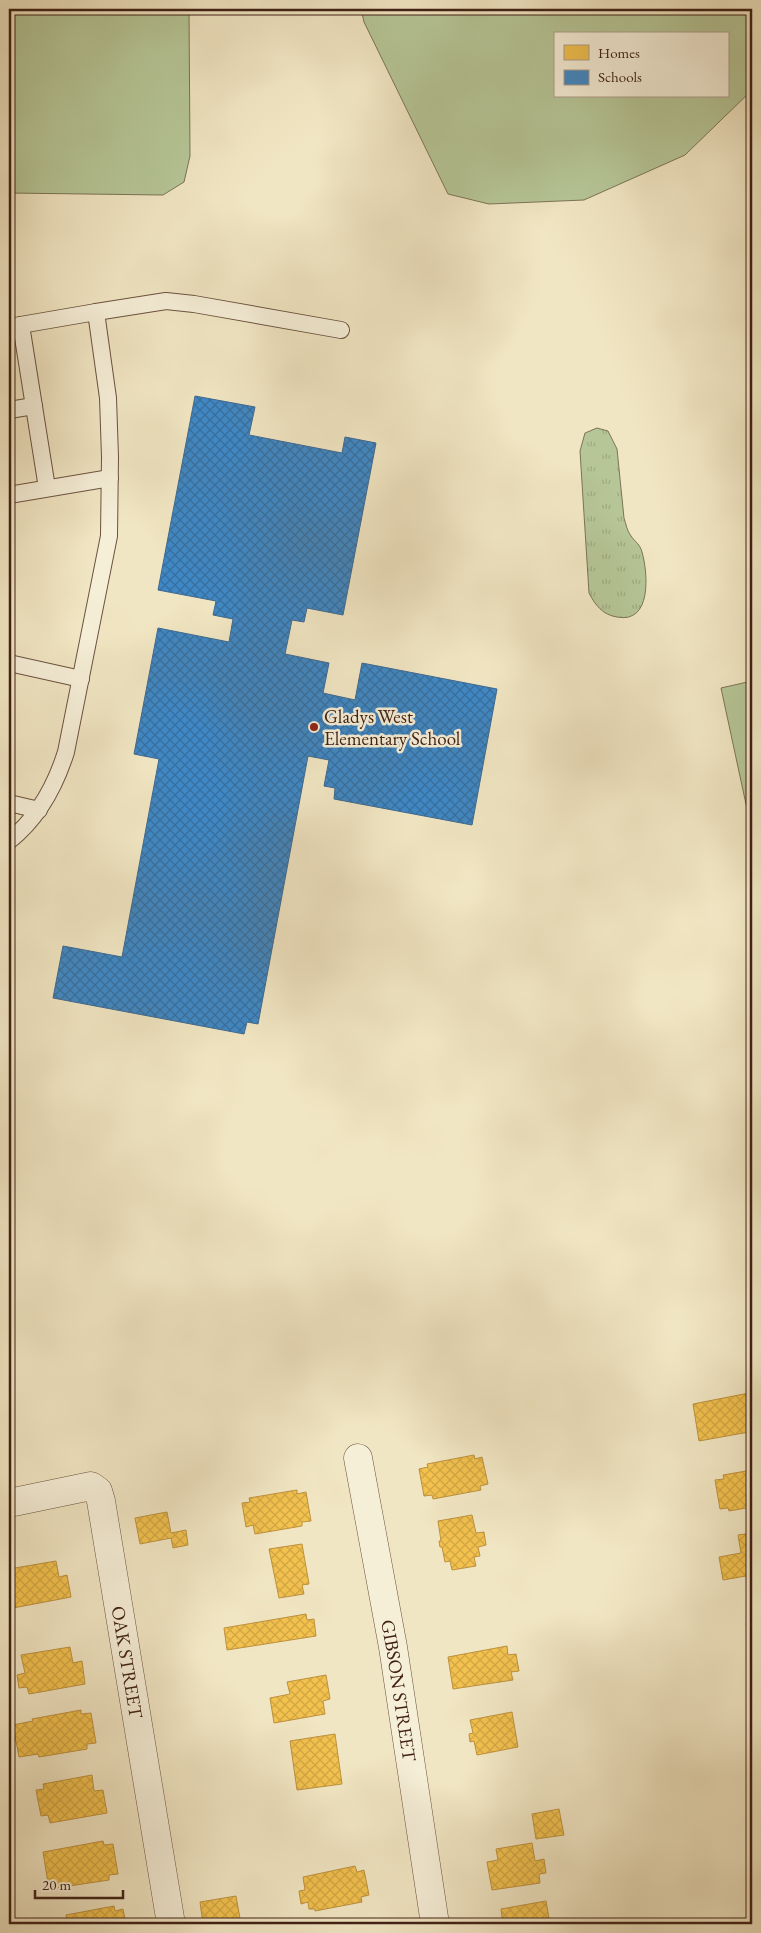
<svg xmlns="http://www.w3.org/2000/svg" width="761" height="1933" font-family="'EB Garamond',serif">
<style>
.grass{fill:#b6c697;stroke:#7b7456;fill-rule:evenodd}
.park{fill:url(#park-tufts);stroke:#7b7456}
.homes{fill:url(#homes-cross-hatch);stroke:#bd913d}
.schools{fill:url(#schools-cross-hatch);stroke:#3f6990}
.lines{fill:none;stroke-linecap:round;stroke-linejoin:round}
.lane-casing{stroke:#6c5240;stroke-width:18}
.street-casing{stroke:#6c5240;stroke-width:29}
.lane{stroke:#f6efd8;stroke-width:16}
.street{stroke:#f6efd8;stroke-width:28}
.poi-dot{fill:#8f2418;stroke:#f6efd8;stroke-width:2}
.labels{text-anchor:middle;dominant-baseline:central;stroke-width:5;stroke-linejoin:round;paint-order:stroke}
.poi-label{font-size:19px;fill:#402115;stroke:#f6efd8;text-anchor:start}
.street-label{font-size:19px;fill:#402115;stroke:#f6efd8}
</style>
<defs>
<pattern id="park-tufts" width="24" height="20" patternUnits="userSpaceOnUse" patternTransform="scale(1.25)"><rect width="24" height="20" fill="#b6c697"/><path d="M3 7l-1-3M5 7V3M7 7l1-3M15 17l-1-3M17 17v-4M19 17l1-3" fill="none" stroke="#9eaa81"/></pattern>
<pattern id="homes-cross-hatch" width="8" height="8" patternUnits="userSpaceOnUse" patternTransform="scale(1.25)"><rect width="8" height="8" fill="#f2c14e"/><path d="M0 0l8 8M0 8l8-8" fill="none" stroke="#d1a643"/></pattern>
<pattern id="schools-cross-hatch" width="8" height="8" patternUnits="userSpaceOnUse" patternTransform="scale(1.25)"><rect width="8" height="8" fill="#3f88c5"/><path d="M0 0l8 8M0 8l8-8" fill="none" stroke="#366f9f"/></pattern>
</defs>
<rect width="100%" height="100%" fill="#f1e6c3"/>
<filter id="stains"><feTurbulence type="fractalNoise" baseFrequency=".004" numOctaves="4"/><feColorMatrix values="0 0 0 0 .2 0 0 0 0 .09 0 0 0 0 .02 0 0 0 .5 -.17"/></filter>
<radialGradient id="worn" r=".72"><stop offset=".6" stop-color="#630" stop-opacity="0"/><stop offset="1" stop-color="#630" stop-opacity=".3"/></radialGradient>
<g class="grass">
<polygon points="9,9 189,9 190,156 184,182 163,195 9,193"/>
<path d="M361 9H752V90L685 155 584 200 489 204 448 194 364 22ZM555 34H727V96H555Z"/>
<polygon points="752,681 752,832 721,688"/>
</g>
<path class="park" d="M597 428 608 431 617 449 624 518C626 524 627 531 631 536 635 542 640 544 642 552 648 573 652 624 617 617 603 615 595 605 589 593L580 451 585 433Z"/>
<g class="homes">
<polygon points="749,1393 752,1418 747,1419 749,1432 699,1441 693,1404"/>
<polygon points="474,1455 475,1459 482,1457 488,1484 480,1486 481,1490 433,1499 432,1495 424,1496 419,1469 428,1467 427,1464"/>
<polygon points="752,1470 752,1507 729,1511 728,1508 720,1509 715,1480 724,1479 723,1475"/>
<polygon points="297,1490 297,1494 306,1492 311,1521 302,1522 302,1526 255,1534 253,1525 246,1527 242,1503 250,1502 249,1498"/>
<polygon points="167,1512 171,1533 186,1530 188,1545 173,1548 171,1538 140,1544 135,1518"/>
<polygon points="472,1515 476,1533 484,1532 486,1545 478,1547 480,1556 474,1557 476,1566 452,1570 450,1561 445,1562 442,1547 440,1547 439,1541 441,1541 438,1521"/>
<polygon points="752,1533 752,1575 723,1580 719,1557 741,1553 738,1535"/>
<polygon points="302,1544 309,1584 302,1585 304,1594 279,1598 269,1549"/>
<polygon points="56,1561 59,1577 67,1575 71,1597 13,1608 12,1601 9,1601 9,1569"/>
<polygon points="306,1614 307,1620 314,1619 316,1636 227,1650 224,1628"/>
<polygon points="752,1622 752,1637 748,1638 746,1623"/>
<polygon points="507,1646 508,1655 516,1654 519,1671 511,1672 513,1680 453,1689 448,1657"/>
<polygon points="70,1647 73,1663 82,1661 85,1684 29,1694 27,1687 19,1688 17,1675 25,1673 21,1655"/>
<polygon points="326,1675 330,1699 323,1701 325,1714 274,1723 270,1698 290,1694 287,1682"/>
<polygon points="81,1710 81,1714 91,1713 96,1743 87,1744 87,1749 39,1757 38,1754 19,1757 13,1725 33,1721 32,1719"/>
<polygon points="512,1712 518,1747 477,1755 474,1741 470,1742 469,1734 473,1733 470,1720"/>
<polygon points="335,1734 342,1784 297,1790 290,1741"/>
<polygon points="92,1775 94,1791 103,1790 107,1813 50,1823 48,1815 41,1816 36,1790 44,1789 43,1784"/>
<polygon points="559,1809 564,1835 536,1839 532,1814"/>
<polygon points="103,1841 104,1845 113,1844 118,1874 109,1875 109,1880 49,1889 43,1852"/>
<polygon points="532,1843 535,1861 544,1859 546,1873 539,1874 540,1883 492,1890 487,1862 498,1860 496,1849"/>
<polygon points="355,1866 357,1872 364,1870 369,1895 361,1897 362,1902 315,1911 315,1909 309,1909 308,1902 301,1904 299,1891 305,1890 303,1877"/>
<polygon points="236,1896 241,1924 203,1924 200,1902"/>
<polygon points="546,1901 550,1924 503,1924 501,1909"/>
<polygon points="114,1906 115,1911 123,1909 126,1924 68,1924 66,1915"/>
</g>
<polygon class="schools" points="195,396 255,407 249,435 342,453 345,437 376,443 343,615 307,608 304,622 292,620 285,654 329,663 323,693 355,700 362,663 497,689 472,825 334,799 335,788 324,786 329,760 308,756 258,1024 247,1022 244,1034 53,998 63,946 122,957 159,759 134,754 158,628 229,642 233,619 213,615 216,601 158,590"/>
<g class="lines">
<defs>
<g id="lane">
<polyline points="96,312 166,301 194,304 341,330"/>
<polyline points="21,325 47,488"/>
<path d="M9 327 96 312 108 398 110 457 109 536 66 752C55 787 38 818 9 841"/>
<polyline points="9,410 34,406"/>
<polyline points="9,495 110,478"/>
<polyline points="9,663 81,679"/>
<polyline points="9,803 39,810"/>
</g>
<g id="street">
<path id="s1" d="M358 1458 393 1647 435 1924"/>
<path id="s2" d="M9 1503 91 1486 98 1491 101 1501 171 1924"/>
</g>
</defs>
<use href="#lane" class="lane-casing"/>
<use href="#street" class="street-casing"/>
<use href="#lane" class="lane"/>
<use href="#street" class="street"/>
</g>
<circle class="poi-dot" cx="314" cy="727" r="5"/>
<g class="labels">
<g class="poi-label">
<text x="324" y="716">Gladys West<tspan x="324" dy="22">Elementary School</tspan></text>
</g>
<g class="street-label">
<text stroke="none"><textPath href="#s2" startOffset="266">OAK STREET</textPath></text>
<text stroke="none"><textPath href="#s1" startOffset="236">GIBSON STREET</textPath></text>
</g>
</g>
<rect width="761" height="1933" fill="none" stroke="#f1e6c3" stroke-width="30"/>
<rect x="10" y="10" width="741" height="1913" fill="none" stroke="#402115" stroke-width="2.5"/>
<rect x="15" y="15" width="731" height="1903" fill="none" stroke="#402115"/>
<rect x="554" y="32" width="175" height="65" fill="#f6efd8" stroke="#ad9d8a"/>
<rect x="564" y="45" width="25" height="15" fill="#f2c14e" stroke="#ad9d8a"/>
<text x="598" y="58" font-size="15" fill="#402115">Homes</text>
<rect x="564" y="70" width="25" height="15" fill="#3f88c5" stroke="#ad9d8a"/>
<text x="598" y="82" font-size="15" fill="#402115">Schools</text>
<path d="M35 1890v8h88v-8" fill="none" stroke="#402115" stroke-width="2.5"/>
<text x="42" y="1890" font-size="15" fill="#402115" stroke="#f6efd8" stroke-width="4" paint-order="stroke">20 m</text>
<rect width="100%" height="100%" filter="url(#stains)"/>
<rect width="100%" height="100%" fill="url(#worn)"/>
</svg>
